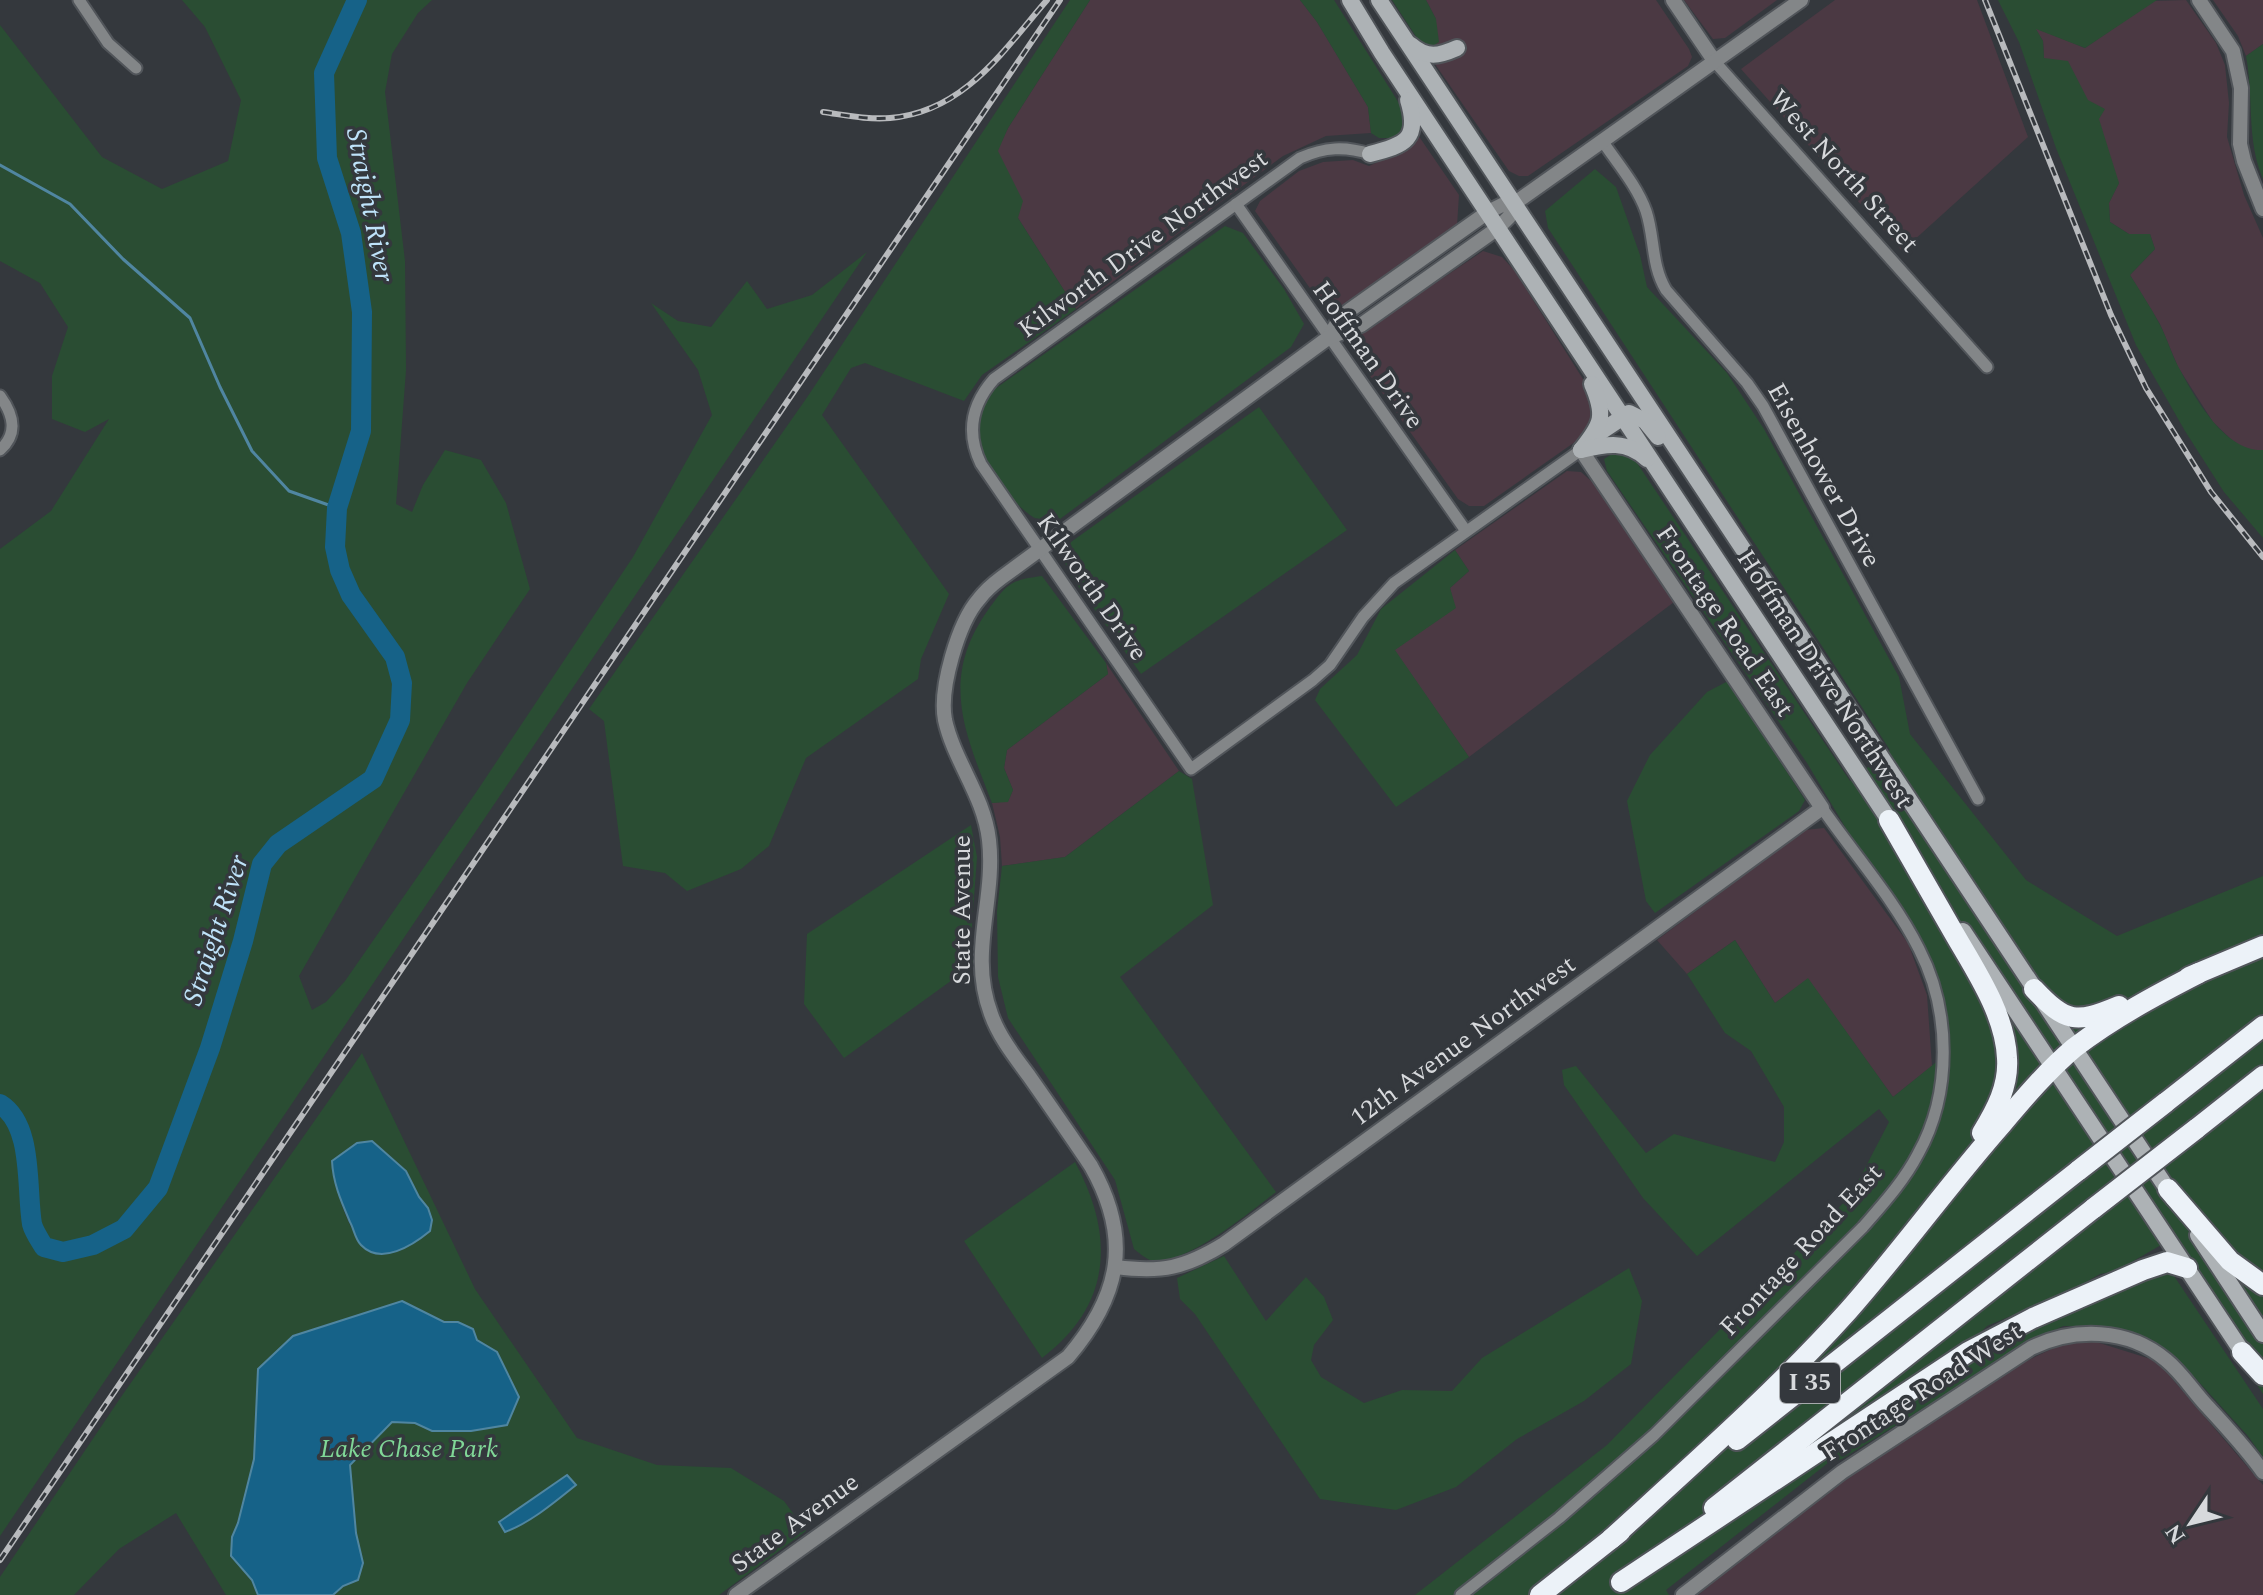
<svg xmlns="http://www.w3.org/2000/svg" width="2263" height="1595" font-family="Spectral,serif">
<style>
.commercial{fill:#4b3943}
.green{fill:#2a4d33;fill-rule:evenodd}
.water{fill:#166288;stroke:#5086a1;stroke-width:2}
.lines{fill:none;stroke-linecap:round;stroke-linejoin:round}
.stream{stroke:#5086a1;stroke-width:3}
.river{stroke:#166288;stroke-width:20}
.minor-casing{stroke:#51555a;stroke-width:15}
.tertiary-casing{stroke:#51555a;stroke-width:18}
.secondary-casing{stroke:#51555a;stroke-width:20}
.motorway-casing{stroke:#51555a;stroke-width:24}
.minor{stroke:#838688;stroke-width:11}
.tertiary{stroke:#838688;stroke-width:14}
.secondary{stroke:#adb2b5;stroke-width:16}
.motorway{stroke:#ecf2f8;stroke-width:20}
.rail-casing{stroke:#b8babd;stroke-width:6}
.rail{stroke:#34383d;stroke-width:3;stroke-dasharray:9;stroke-linecap:butt}
.motorway-bridge-casing{stroke:#51555a;stroke-width:24;stroke-linecap:butt}
.motorway-bridge{stroke:#ecf2f8;stroke-width:20}
.labels{text-anchor:middle;dominant-baseline:central;stroke-width:7;stroke-linejoin:round;paint-order:stroke}
.shield{fill:#34383d;stroke:#a6a9ac;stroke-width:2}
.shield-label{font-size:24px;font-weight:bold;fill:#d7d9dc}
.street-label{font-size:26px;fill:#d7d9dc;stroke:#34383d}
.park-label{font-size:26px;font-style:italic;fill:#80d797;stroke:#34383d}
.water-label{font-size:28px;font-style:italic;fill:#bfe3fa;stroke:#34383d}
</style>
<rect width="100%" height="100%" fill="#34383d"/>
<g class="commercial">
<polygon points="1090,0 1300,0 1317,22 1368,107 1371,133 1326,136 1283,156 1076,309 1018,218 997,151 1008,128"/>
<polygon points="1426,0 1656,0 1689,49 1692,57 1688,66 1528,176 1519,176 1509,171 1419,41 1430,48 1436,19"/>
<polygon points="1684,0 1777,0 1725,38 1713,39"/>
<polygon points="1835,0 1977,0 2028,137 1902,251 1741,69"/>
<polygon points="2186,0 2216,43 2225,65 2229,103 2227,137 2244,195 2263,238 2263,450 2248,451 2234,442 2213,422 2178,367 2160,324 2130,275 2155,249 2150,234 2129,234 2110,222 2109,203 2119,183 2044,58 2043,41 2035,28 2085,48 2153,1"/>
<polygon points="2213,0 2263,0 2263,44 2246,56 2238,36"/>
<polygon points="1418,135 1459,195 1457,226 1341,307 1325,303 1312,291 1255,211 1260,201 1299,171 1323,162 1353,160 1369,166 1400,152"/>
<polygon points="1483,251 1502,257 1514,270 1588,387 1597,412 1582,437 1484,506 1469,506 1458,499 1358,359 1356,341 1367,329"/>
<polygon points="1567,471 1581,472 1598,487 1674,602 1469,757 1394,650 1455,608 1450,588 1469,571 1455,550"/>
<polygon points="1106,663 1179,771 1065,857 1002,866 1000,837 992,803 1008,801 1013,790 1004,768 1007,750 1108,674"/>
<polygon points="1824,828 1908,943 1927,995 1932,1066 1893,1097 1808,979 1775,1003 1735,940 1687,974 1657,940 1805,830"/>
<polygon points="2090,1340 2157,1361 2263,1485 2263,1595 1698,1595 1828,1488 2018,1365 2058,1346"/>
</g>
<g class="green">
<polygon points="182,0 432,0 418,13 392,54 385,92 405,261 406,370 396,504 412,512 423,485 445,450 481,460 506,503 530,589 467,683 299,976 312,1010 326,1002 345,981 477,791 633,557 712,415 698,370 651,303 678,321 711,327 747,281 767,309 812,295 867,252 0,1536 0,549 51,511 109,419 85,432 52,419 52,376 68,327 40,283 0,261 0,25 102,157 162,189 228,161 241,100 205,27"/>
<polygon points="1070,0 1090,0 1008,128 998,151 1023,201 1018,218 1076,309 982,375 964,401 865,363 851,368 822,415 949,594 921,659 918,679 806,758 769,846 741,869 687,891 665,873 623,866 604,721 589,709 808,396"/>
<polygon points="1300,0 1334,0 1397,100 1406,118 1397,138 1379,138 1371,133 1368,107 1317,22"/>
<polygon points="1392,0 1426,0 1436,19 1439,42 1430,48 1419,41"/>
<path d="M1998 0H2157L2085 48 2036 29 2043 41 2044 58 2068 61 2088 100 2105 109 2099 119 2119 183 2109 203 2110 222 2129 234H2150L2155 249 2130 275C2140 291 2150 306 2159 323 2167 337 2171 354 2179 368 2195 398 2225 452 2263 450V538L2224 492 2185 431 2136 345 2056 148 2019 42Z"/>
<path d="M2263 44V179C2246 139 2254 98 2246 56Z"/>
<polygon points="1595,169 1616,187 1640,255 1647,287 1727,373 1764,429 1899,677 1910,734 2026,880 2117,936 2263,876 2263,1394 2219,1327 2184,1281 2161,1245 2116,1271 2100,1274 2070,1291 1987,1326 1928,1385 1847,1448 2009,1335 2170,1270 2263,1409 2263,1457 2248,1436 2177,1358 2160,1346 2103,1326 2063,1326 2018,1349 1842,1459 1828,1463 1666,1590 1669,1595 1415,1595 1607,1445 1851,1195 1889,1122 1879,1109 1697,1256 1643,1198 1564,1085 1562,1070 1576,1066 1646,1153 1674,1134 1775,1162 1784,1142 1784,1107 1751,1051 1725,1033 1687,974 1735,940 1775,1003 1808,978 1893,1097 1950,1051 1943,991 1807,763 1607,471 1604,459 1615,452 1633,457 1850,781 1890,750 1548,228 1545,211"/>
<path d="M1225 226 1243 233 1284 289 1304 324 1291 347 1056 522C1050 521 1043 521 1037 519 1016 510 981 462 978 439 976 422 984 405 992 391Z"/>
<polygon points="1259,407 1347,530 1141,674 1072,578 1064,561 1071,542"/>
<polygon points="1455,550 1469,571 1450,588 1456,608 1395,650 1469,757 1396,807 1315,700 1320,689 1357,655 1381,609"/>
<path d="M1042 576 1106 663 1108 674 1007 750 1004 768 1013 790 1008 802 992 803C965 733 939 679 988 610 1007 584 1010 580 1042 576Z"/>
<polygon points="1728,681 1805,800 1799,811 1655,913 1646,901 1627,801 1650,755 1707,692"/>
<path d="M1179 771 1192 779 1213 905 1120 977 1276 1192C1250 1212 1184 1268 1150 1260 1145 1258 1138 1252 1134 1249L1115 1180 1008 1018 998 977 997 911 1002 866 1065 857Z"/>
<polygon points="971,825 977,857 971,939 973,965 844,1058 804,1004 807,934"/>
<path d="M362 1053 475 1289 577 1438 657 1465 731 1468 784 1501 806 1531 719 1595H226L176 1513 119 1549 74 1595H0V1577L121 1397ZM356 1143 382 1150 406 1171 419 1197 428 1208 372 1251C350 1241 333 1185 332 1161Z"/>
<path d="M1075 1162C1115 1236 1112 1305 1042 1358L964 1241Z"/>
<polygon points="1224,1256 1266,1321 1306,1277 1324,1297 1333,1320 1314,1345 1311,1360 1321,1377 1364,1403 1402,1390 1452,1391 1482,1358 1629,1268 1642,1301 1631,1364 1584,1401 1517,1439 1456,1487 1396,1510 1320,1499 1195,1314 1180,1299 1177,1278"/>
</g>
<g class="water">
<path d="M372 1141 406 1171 419 1197 428 1208 432 1220 430 1231C413 1245 381 1266 361 1245 355 1239 354 1229 350 1222 341 1201 333 1183 332 1161L357 1143Z"/>
<polygon points="402,1301 444,1322 458,1322 473,1329 477,1340 497,1352 519,1397 507,1425 471,1431 432,1431 415,1423 392,1422 350,1465 356,1533 363,1563 358,1580 343,1586 333,1595 258,1595 252,1580 231,1556 232,1537 238,1523 254,1459 258,1369 293,1336"/>
<path d="M567 1475 576 1485C555 1502 530 1523 505 1532L499 1522Z"/>
</g>
<g class="lines">
<polyline class="stream" points="0,165 70,204 123,259 190,318 220,387 252,451 289,491 337,508"/>
<path class="river" d="M0 1104C34 1125 26 1189 32 1224 34 1232 40 1240 44 1247L63 1252 93 1245 124 1229 158 1188 210 1048 243 941 262 864 278 844 373 779 400 720 402 683 395 657 351 595 340 570 335 547 337 508 361 431 362 312 351 233 327 158 324 73 357 0"/>
<defs>
<g id="minor">
<polyline points="79,0 108,43 136,68"/>
<polyline points="1715,62 1987,367"/>
<path d="M1603 142C1618 164 1637 186 1646 211 1655 238 1651 265 1666 290L1747 383 1763 406 1978 799"/>
<path d="M1370 154C1345 146 1325 147 1300 158L994 379C971 405 966 433 981 464L1191 769 1313 680 1330 665 1363 617 1394 583 1581 450"/>
<polyline points="1236,204 1466,531"/>
<path d="M0 396C13 414 19 433 0 450"/>
<path d="M1461 1595 1559 1518 1654 1435 1863 1227C1883 1204 1904 1181 1918 1154 1952 1093 1951 1011 1919 949 1894 899 1854 854 1822 808"/>
</g>
<g id="tertiary">
<polyline points="1673,0 1715,62"/>
<polyline points="2199,0 2233,51 2241,88 2240,144 2244,161 2263,209"/>
<polyline points="1328,338 1340,318 1350,310 1488,212 1502,205 1515,203 1801,0"/>
<path d="M1116 1267C1162 1273 1185 1268 1224 1244L1822 808 1581 450"/>
<path d="M736 1595 1068 1357C1121 1295 1132 1238 1091 1166 1071 1136 1050 1106 1029 1076 1015 1057 999 1037 991 1014 968 953 996 900 989 840 984 796 954 761 945 720 939 689 958 623 979 599 985 591 993 584 1001 578L1328 338 1361 325 1498 228 1509 217 1515 203"/>
<path d="M1683 1595 1842 1472 2031 1348C2074 1327 2128 1328 2166 1360 2182 1373 2193 1391 2207 1406 2227 1428 2246 1448 2263 1472"/>
</g>
<g id="secondary">
<polyline points="1350,0 1382,53 1895,829"/>
<polyline points="1379,0 2174,1199"/>
<path d="M1411 45C1427 59 1439 56 1457 48"/>
<path d="M1370 154C1406 145 1420 139 1408 100"/>
<polyline points="1590,439 1629,413 1645,421 1658,437"/>
<path d="M1581 450C1602 424 1606 416 1592 384"/>
<path d="M1581 450C1606 444 1627 440 1647 459"/>
<polyline points="1963,931 2249,1362"/>
<polyline points="2198,1235 2263,1334"/>
</g>
<g id="motorway">
<path d="M1889 820C1910 856 1930 892 1951 928 1973 967 2005 1012 2007 1058 2009 1086 1996 1110 1982 1133"/>
<polyline points="2189,977 2263,946"/>
<path d="M2034 989C2066 1023 2076 1024 2119 1006"/>
<polyline points="2165,1103 2263,1026"/>
<polyline points="2196,1129 2263,1076"/>
<polyline points="2168,1189 2230,1261 2263,1285"/>
<polyline points="2242,1352 2263,1375"/>
<polyline points="1737,1440 2079,1170"/>
<polyline points="1714,1508 2094,1208"/>
<path d="M1611 1539C1692 1465 1775 1392 1848 1311 1902 1250 1949 1184 2003 1123 2025 1097 2048 1070 2074 1048 2113 1018 2156 995 2199 973"/>
<polyline points="1621,1582 1968,1352 2033,1318 2143,1270 2167,1262 2187,1268"/>
<polyline points="1540,1595 1620,1532"/>
</g>
</defs>
<use href="#minor" class="minor-casing"/>
<use href="#tertiary" class="tertiary-casing"/>
<use href="#secondary" class="secondary-casing"/>
<use href="#motorway" class="motorway-casing"/>
<use href="#minor" class="minor"/>
<use href="#tertiary" class="tertiary"/>
<use href="#secondary" class="secondary"/>
<use href="#motorway" class="motorway"/>
<defs>
<g id="rail">
<polyline points="1985,0 2111,315 2146,388 2211,492 2263,557"/>
<path d="M823 112C845 115 868 120 890 118 964 112 1003 51 1047 0"/>
<polyline points="0,1560 1060,0"/>
</g>
</defs>
<use href="#rail" class="rail-casing"/>
<use href="#rail" class="rail"/>
<defs>
<g id="motorway-bridge">
<polyline points="2079,1170 2165,1103"/>
<polyline points="2094,1208 2196,1129"/>
</g>
</defs>
<use href="#motorway-bridge" class="motorway-bridge-casing"/>
<use href="#motorway-bridge" class="motorway-bridge"/>
</g>
<g class="labels">
<rect class="shield" x="1780" y="1363" width="60" height="40" rx="6"/>
<g class="shield-label">
<text x="1810" y="1383">I 35</text>
</g>
<g class="street-label">
<text transform="translate(1844 171) rotate(48)">West North Street</text>
<text transform="translate(1143 244) rotate(-36)">Kilworth Drive Northwest</text>
<text transform="translate(1368 355) rotate(55)">Hoffman Drive</text>
<text transform="translate(1824 475) rotate(61)">Eisenhower Drive</text>
<text transform="translate(1092 587) rotate(55)">Kilworth Drive</text>
<text transform="translate(1725 621) rotate(56)">Frontage Road East</text>
<text transform="translate(1825 679) rotate(57)">Hoffman Drive Northwest</text>
<text transform="translate(962 910) rotate(-90)">State Avenue</text>
<text transform="translate(1463 1041) rotate(-36)">12th Avenue Northwest</text>
<text transform="translate(1801 1250) rotate(-47)">Frontage Road East</text>
<text transform="translate(1922 1392) rotate(-33)">Frontage Road West</text>
<text transform="translate(795 1523) rotate(-36)">State Avenue</text>
</g>
<g class="park-label">
<text x="409" y="1449">Lake Chase Park</text>
</g>
<g class="water-label">
<text transform="translate(370 205) rotate(79)">Straight River</text>
<text transform="translate(216 930) rotate(-72)">Straight River</text>
</g>
</g>
<g transform="translate(2191 1523) rotate(235)" stroke="#34383d" stroke-width="6" paint-order="stroke">
<path d="M0-6L14 30L0 20L-14 30Z" fill="#d7d9dc"/>
<text y="-12" font-size="22" font-weight="bold" text-anchor="middle" fill="#d7d9dc">N</text>
</g>
</svg>
